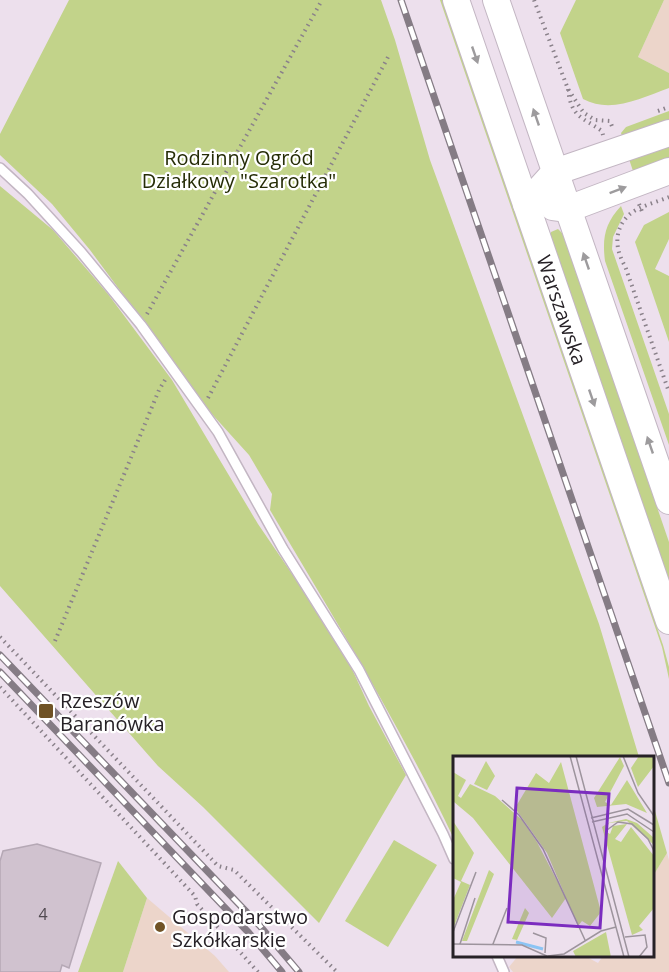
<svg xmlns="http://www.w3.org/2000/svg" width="669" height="972" font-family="'Open Sans',sans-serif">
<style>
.commercial{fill:#ecd5ca}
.green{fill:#c2d38a}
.building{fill:#d0c2cf;stroke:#b5a8b5;stroke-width:1.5}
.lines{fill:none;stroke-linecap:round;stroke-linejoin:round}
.lane-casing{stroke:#c3b6c3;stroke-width:12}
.secondary-casing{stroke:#c3b6c3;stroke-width:28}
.path{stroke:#8a818a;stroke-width:4;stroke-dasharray:1.5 4.5;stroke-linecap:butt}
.lane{stroke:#fff;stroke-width:9}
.secondary{stroke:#fff;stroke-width:26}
.rail-casing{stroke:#857c85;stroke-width:7}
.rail{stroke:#fff;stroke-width:4.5;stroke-dasharray:14;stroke-linecap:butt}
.oneway{fill:#9d9b9d}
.poi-dot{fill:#705326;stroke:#fff;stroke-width:2}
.labels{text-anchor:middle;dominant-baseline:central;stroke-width:4.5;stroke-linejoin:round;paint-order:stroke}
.number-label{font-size:16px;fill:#504950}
.park-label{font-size:20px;fill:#262d07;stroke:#fff}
.street-label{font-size:20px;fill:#262126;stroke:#fff}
.poi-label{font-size:20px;fill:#262126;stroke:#fff;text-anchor:start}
.inset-river{fill:none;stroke:#8bc4f4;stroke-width:3}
.inset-road{fill:none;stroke:#9d949d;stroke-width:1.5}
.view{fill:#7b2cbf;fill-opacity:0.15;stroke:#7b2cbf;stroke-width:3}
.inset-edge{fill:none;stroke:#262126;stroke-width:3}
</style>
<rect width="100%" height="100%" fill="#ede0ed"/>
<g class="commercial">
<polygon points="664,0 669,0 669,73 638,57"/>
<polygon points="667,853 669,860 669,972 513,972 509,967 518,956 585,956 598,963 603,956 652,956 653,876"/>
<polygon points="147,898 215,956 229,972 123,972"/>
</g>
<g class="green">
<path d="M69 0H381L395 40 430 160 599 624 639 757 454 758V839C400 725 334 618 270 510L272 494 249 455 211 413 90 250 52 204 0 155V134Z"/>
<polygon points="440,0 442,0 663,645 669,667 669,679 662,647"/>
<path d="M576 0H664L638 57 669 73V88C641 98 611 114 583 99L560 33Z"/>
<polygon points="669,111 669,122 623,139 621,133 626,127"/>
<polygon points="669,144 669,158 633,171 629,159"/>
<polygon points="0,186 53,230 108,294 172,380 258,524 314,606 352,669 369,706 406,775 319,923 203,807 158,766 0,586"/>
<path d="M621 206 624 214 613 237 612 249 669 414V445L605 261C602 238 605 223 621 206Z"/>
<polygon points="669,212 669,239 655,269 669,276 669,342 635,242 644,225"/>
<polygon points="558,229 563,234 669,542 669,587 549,237 551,232"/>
<polygon points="653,804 667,853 653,876 652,876"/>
<polygon points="394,840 437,865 388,947 345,921"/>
<polygon points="118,861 147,898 123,972 78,972"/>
</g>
<polygon class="building" points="37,844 101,863 69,968 62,965 60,972 0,972 0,861 3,851"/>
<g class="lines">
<defs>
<g id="lane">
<polyline points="0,168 28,194 81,252 141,325 218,432 283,549 359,670 443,834 454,859"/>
<polyline points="497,956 504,972"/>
</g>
<g id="secondary">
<polyline points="456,0 669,621"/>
<polyline points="496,0 669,501"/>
<polyline points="526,204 555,172 669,133"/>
<polyline points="553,207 568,209 669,171"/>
</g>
</defs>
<use href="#lane" class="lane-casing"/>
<use href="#secondary" class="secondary-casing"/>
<g class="path">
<polyline points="534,0 568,89 581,109 584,113 595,120 610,121 613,129"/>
<path d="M568 89C571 117 582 117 602 131L603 135"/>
<polyline points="658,111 669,107"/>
<path d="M669 197C657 202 640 206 630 214 613 229 615 249 625 266L669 392"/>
<polyline points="639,204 643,214"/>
<polyline points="147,314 322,0"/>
<polyline points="208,398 388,57"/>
<polyline points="0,637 218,866 234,870 337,972"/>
<polyline points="55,641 159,390 165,380"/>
<polyline points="0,687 195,896 197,904 258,972"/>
</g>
<use href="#lane" class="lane"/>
<use href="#secondary" class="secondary"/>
<defs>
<g id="rail">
<polyline points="401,0 669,783"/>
<polyline points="0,655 260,926 299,972"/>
<polyline points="0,672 249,933 282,972"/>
</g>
</defs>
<use href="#rail" class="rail-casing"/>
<use href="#rail" class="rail"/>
</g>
<defs><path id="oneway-solid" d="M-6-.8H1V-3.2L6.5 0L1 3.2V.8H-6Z" transform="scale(1.5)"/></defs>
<g class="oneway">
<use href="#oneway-solid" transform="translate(475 55) rotate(71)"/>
<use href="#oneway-solid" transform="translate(536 117) rotate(-109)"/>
<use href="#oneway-solid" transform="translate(618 190) rotate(-21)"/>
<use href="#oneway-solid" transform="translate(586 261) rotate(-109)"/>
<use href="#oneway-solid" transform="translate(592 398) rotate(71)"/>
<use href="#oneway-solid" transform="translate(650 445) rotate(-109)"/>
</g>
<g class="poi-dot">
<rect x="38" y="703" width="16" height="16" rx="3"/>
<circle cx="160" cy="927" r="6"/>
</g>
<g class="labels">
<g class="number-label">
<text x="43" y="914">4</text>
</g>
<g class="park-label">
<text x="239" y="157">Rodzinny Ogród<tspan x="239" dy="23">Działkowy "Szarotka"</tspan></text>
</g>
<g class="street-label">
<text transform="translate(562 310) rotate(71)">Warszawska</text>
</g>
<g class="poi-label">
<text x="60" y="700">Rzeszów<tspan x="60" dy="23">Baranówka</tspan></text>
<text x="172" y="916">Gospodarstwo<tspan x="172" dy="23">Szkółkarskie</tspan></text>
</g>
</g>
<g transform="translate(453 756)">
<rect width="201" height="201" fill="#ede0ed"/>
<path d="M186 0H201V10L185 31 178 12ZM167 1 171 10 152 46 158 49 174 24 194 57 173 48 144 51 141 42ZM33 5 42 20 34 34 21 28ZM108 6 148 156 137 170 129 165 125 170 94 97 62 52 83 17 96 27ZM0 16 13 24 5 40 8 42 17 28 42 40 69 64 84 86 113 142 99 162 20 62 1 46ZM173 63 184 67 201 82V89L174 65 156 67 152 75 157 78 160 70 174 68 162 83 168 86 178 71 201 100V152L186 170 190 174 179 179 149 71 155 67ZM0 65 21 97 8 125 17 129 0 173V144L8 126 0 122ZM36 114 41 118 14 185H9ZM72 152 76 157 64 184 59 183ZM153 176 158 201H123L120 195Z" fill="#c2d38a"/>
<path class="inset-river" d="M63 186 90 193"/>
<path class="inset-road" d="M117 0 171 201M123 0 176 201M170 0 185 37 201 60M49 44 66 59 90 93 132 184M138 62 175 53 201 69M139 66 174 58 201 76M154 74 165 66 179 68 195 83 201 95M0 176 23 116M80 177 93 182 92 197M172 181 192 179 194 191 186 201M0 188 69 189 96 201M7 188 22 142M40 188 54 152M95 200 111 198 148 175 163 171"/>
<path class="view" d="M64 32 156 38 147 172 55 166Z"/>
<rect width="201" height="201" class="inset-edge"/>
</g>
</svg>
